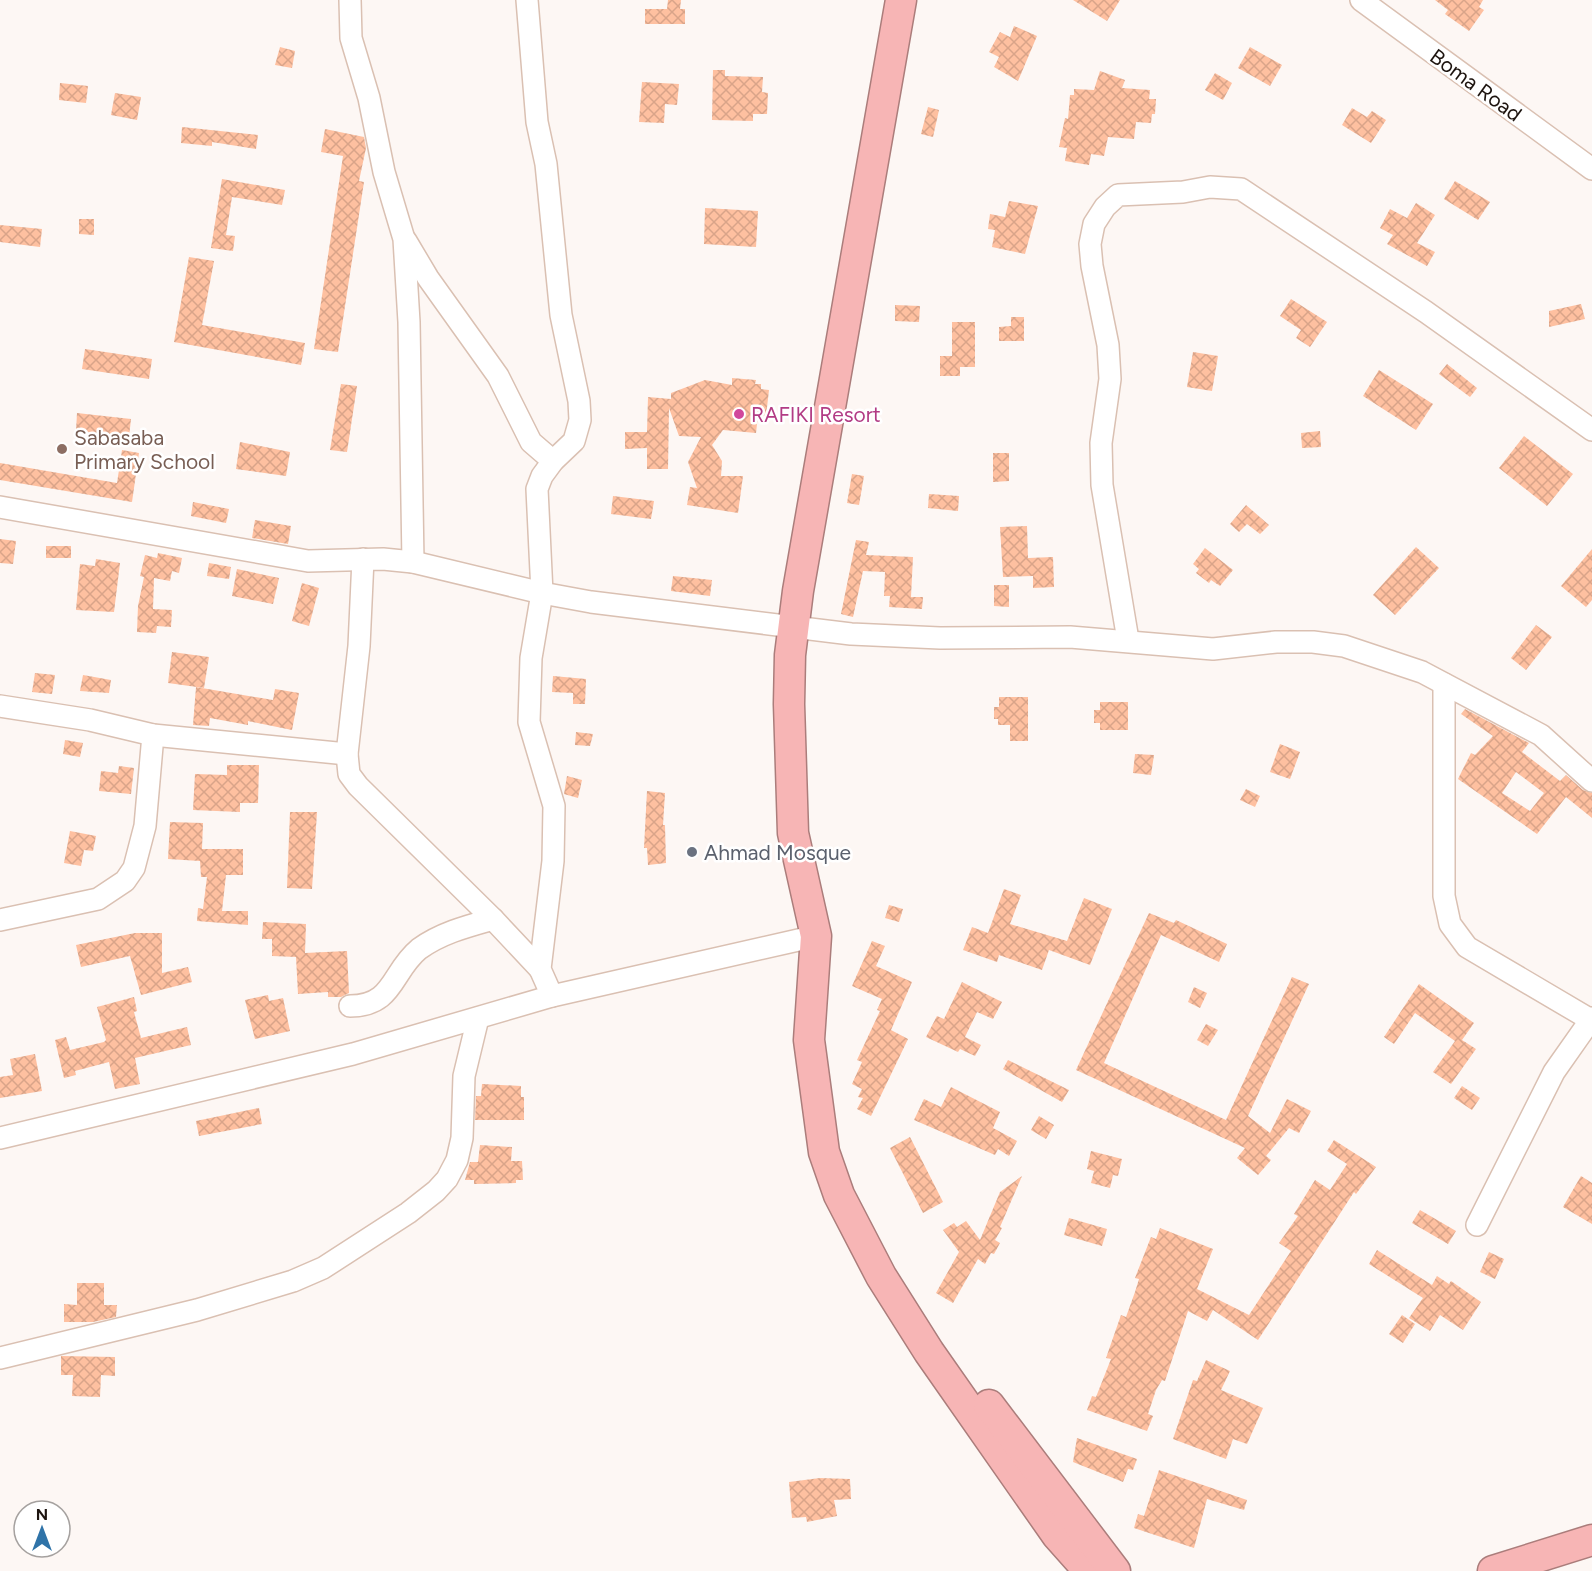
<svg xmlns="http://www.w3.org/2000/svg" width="1592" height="1571" font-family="Figtree,sans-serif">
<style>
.building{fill:url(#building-cross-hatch);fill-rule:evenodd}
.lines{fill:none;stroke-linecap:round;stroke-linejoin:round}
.minor-casing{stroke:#dac0b2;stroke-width:24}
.highway-casing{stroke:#ab7d7b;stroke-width:33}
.minor{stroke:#fff;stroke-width:21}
.highway{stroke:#f7b5b5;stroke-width:30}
.hotel-dot{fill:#d1479c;stroke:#fff;stroke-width:2}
.education-dot{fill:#8d6e63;stroke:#fff;stroke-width:2}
.worship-dot{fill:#6b7280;stroke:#fff;stroke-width:2}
.labels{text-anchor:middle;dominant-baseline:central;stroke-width:5;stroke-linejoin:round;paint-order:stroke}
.street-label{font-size:21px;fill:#1d140f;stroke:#fff}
.hotel-label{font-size:21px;fill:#b23c85;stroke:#fff;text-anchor:start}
.education-label{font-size:21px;fill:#785e54;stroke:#fff;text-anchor:start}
.worship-label{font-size:21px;fill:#5b616d;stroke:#fff;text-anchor:start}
</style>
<defs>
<pattern id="building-cross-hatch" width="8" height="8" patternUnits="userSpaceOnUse" patternTransform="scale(1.5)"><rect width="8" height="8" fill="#fec0a0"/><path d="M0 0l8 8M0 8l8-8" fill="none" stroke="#d9a489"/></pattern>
</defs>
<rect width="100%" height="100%" fill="#fdf7f4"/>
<g class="building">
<polygon points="668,0 681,0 680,9 685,9 685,24 645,24 645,9 667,9"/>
<polygon points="1073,0 1120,0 1107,21"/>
<polygon points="1435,0 1483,0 1479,7 1484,10 1469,31 1445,14 1448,10"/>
<polygon points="1014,26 1037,36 1018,81 994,67 999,57 989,52 1000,32 1010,37"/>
<polygon points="280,47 295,51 292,68 275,65"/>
<polygon points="1250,47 1282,65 1270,86 1238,68"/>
<polygon points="713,70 725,70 725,76 763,77 762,92 768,93 767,114 753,114 753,121 712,120"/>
<polygon points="1100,71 1125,80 1122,88 1150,90 1149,99 1156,99 1155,114 1152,114 1151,123 1136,122 1134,139 1108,137 1104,156 1091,154 1089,165 1065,161 1067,148 1059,147 1065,118 1068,119 1070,95 1074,95 1074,89 1094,90"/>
<polygon points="1215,73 1232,83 1223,100 1205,90"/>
<polygon points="642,82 679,84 677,105 665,104 664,123 639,122"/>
<polygon points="60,83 88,86 86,103 59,100"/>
<polygon points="115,93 141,97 137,120 111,115"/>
<polygon points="928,107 939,110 933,137 921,134"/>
<polygon points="1352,108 1367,117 1372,111 1386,120 1371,143 1342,125"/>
<polygon points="182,127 258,135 256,149 212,142 212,146 181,143"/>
<polygon points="325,129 364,137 366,148 359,181 364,182 338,352 314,349 343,156 321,152"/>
<polygon points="222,179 285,190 282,205 232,197 226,235 235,236 233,251 211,248"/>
<polygon points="1455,181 1490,202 1478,220 1444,199"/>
<polygon points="1009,201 1038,206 1025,254 992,247 995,230 988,229 990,214 1005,217"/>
<polygon points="1416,203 1435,215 1417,243 1435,252 1427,266 1387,244 1393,235 1380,228 1390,209 1407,218"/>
<polygon points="705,208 758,211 756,247 704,244"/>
<polygon points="79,219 94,219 94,235 79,234"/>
<polygon points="0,225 42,229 40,247 0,242"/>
<polygon points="189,257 214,261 202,325 305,343 301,365 174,342"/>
<polygon points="1291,299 1327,322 1310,347 1296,338 1301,330 1280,316"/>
<polygon points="1581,304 1585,319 1549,327 1549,311"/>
<polygon points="895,305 920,306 919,322 895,321"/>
<polygon points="1011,317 1024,317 1024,341 999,341 999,327 1011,326"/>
<polygon points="952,322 975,322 975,367 960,367 960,376 940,376 940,356 952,356"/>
<polygon points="85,349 152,359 149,379 82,369"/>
<polygon points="1193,352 1218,356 1212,391 1187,387"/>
<polygon points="1447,364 1477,388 1470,397 1439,374"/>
<polygon points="1379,370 1433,404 1416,430 1363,396"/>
<polygon points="732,378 756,380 755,384 761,384 761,389 769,390 766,416 758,415 756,433 723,430 712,445 722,461 721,476 743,476 738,513 687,505 690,487 697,488 688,462 701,437 679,436 669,408 668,469 647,469 647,448 625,449 625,432 647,432 648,397 671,399 671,393 705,380 732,385"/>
<polygon points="341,384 357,386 347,452 330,450"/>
<polygon points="77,413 131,419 129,437 76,431"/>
<polygon points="1320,431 1321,447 1302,448 1301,433"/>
<polygon points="1524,436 1573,474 1547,506 1499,468"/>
<polygon points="240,442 290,452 286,476 236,469"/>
<polygon points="122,450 139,453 132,502 0,480 0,463 117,483"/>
<polygon points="993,453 1009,453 1009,481 993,482"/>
<polygon points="852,474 864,476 859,505 847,503"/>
<polygon points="929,494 959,496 958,511 928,508"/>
<polygon points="613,496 654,501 651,519 611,514"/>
<polygon points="193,502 229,509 226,523 191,516"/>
<polygon points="1246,505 1269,525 1260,534 1247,524 1239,532 1230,524"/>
<polygon points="255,520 291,526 288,544 252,538"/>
<polygon points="1027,526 1028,558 1053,557 1054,587 1033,588 1033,576 1003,577 1000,527"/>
<polygon points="0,539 16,541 13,564 0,563"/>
<polygon points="856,540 869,542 866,555 913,557 911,597 923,597 922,609 889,607 890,596 884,596 885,572 863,571 853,617 841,614"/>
<rect x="46" y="546" width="25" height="12"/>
<polygon points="1416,547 1439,568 1395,615 1373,595"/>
<polygon points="1205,548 1233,570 1220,586 1211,580 1209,583 1196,573 1199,569 1193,564"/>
<polygon points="1592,549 1592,600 1586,607 1561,586"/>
<polygon points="158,553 182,558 179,573 172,571 170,581 154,578 153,609 172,610 171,627 157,626 156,633 137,632 138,606 144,577 140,576 145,555 157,558"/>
<polygon points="96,559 120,563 114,612 76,610 80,564 95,566"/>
<polygon points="209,563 231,567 229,579 207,576"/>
<polygon points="237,569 279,578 273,604 232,596"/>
<polygon points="673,576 712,580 710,596 671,591"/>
<polygon points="302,583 319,588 309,626 292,621"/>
<polygon points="994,585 1009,585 1009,607 994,606"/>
<polygon points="1536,625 1552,637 1526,670 1511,658"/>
<polygon points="172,652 209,657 204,688 168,683"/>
<polygon points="35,673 55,675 52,694 32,692"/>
<polygon points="83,675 111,680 109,693 80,691"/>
<polygon points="553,676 586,679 585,704 573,704 573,693 552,692"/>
<polygon points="196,687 273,700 275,689 299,693 292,730 248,721 248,725 210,718 209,726 193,725"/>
<polygon points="999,697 1028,697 1028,741 1010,741 1010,725 998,725 998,719 994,719 994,707 999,707"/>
<polygon points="1100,702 1128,702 1128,730 1100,730 1100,723 1094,723 1094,710 1100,710"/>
<path d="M1465 709 1529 743 1522 752 1560 781 1566 775 1583 790 1592 793V818L1566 797 1537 834 1458 779 1471 753 1475 755 1493 736 1461 714ZM1516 772 1544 793 1530 811 1502 793Z"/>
<polygon points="576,732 593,734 590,746 575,745"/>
<polygon points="65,740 83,743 80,757 63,754"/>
<polygon points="1280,744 1300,752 1290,779 1270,772"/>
<polygon points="1135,754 1154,755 1151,775 1133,773"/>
<polygon points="227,765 259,765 258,803 240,803 240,812 193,810 195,774 227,775"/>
<polygon points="119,766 134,768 131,794 99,791 101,771 118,773"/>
<polygon points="567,776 582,780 578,798 564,794"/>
<polygon points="1246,789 1260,796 1255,807 1240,800"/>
<polygon points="647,791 665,793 663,825 665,825 666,863 648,865 647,848 644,848"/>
<polygon points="290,812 317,812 312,889 287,888"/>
<polygon points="170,822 203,823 202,849 243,849 243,875 226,875 222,911 248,911 248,925 197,921 198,908 203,909 207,877 201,877 200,861 168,859"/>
<polygon points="70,831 96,836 93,851 84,850 81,866 64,863"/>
<polygon points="1004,889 1021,895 1010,924 1067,941 1084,898 1112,909 1090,965 1049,950 1042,970 999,955 997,962 963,950 972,927 988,933"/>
<polygon points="889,905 903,909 899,922 885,918"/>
<polygon points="1149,913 1174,923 1176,920 1227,944 1219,962 1161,935 1104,1063 1226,1120 1292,977 1309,984 1248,1116 1270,1133 1287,1099 1311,1111 1299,1133 1289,1128 1266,1156 1271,1160 1258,1175 1237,1158 1245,1148 1076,1070"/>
<polygon points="263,922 306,924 305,953 347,951 349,993 341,997 328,997 328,992 298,994 296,957 272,956 272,939 262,939"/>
<polygon points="135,933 162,933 162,973 188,967 192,982 141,995 130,956 81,967 76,945"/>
<polygon points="872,941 885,946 876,966 912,982 891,1030 908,1039 871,1116 857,1109 863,1098 858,1097 862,1089 852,1084 862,1062 857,1060 880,1011 877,1010 882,999 852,986"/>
<polygon points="962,982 1002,1002 993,1019 977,1012 965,1037 981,1045 975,1056 960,1049 958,1052 926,1037 937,1016 944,1019"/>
<polygon points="1419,984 1474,1023 1462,1040 1476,1049 1451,1084 1433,1072 1455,1041 1415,1013 1394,1044 1384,1037"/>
<polygon points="1194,987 1207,993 1200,1008 1188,1002"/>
<polygon points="268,995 269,1001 283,998 290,1031 255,1039 245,1000"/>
<polygon points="134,997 137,1011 134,1012 141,1038 187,1027 191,1045 135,1058 140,1084 115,1089 109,1062 75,1071 76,1075 64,1078 55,1040 66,1037 70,1050 104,1042 106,1040 97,1007"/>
<polygon points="1206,1024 1218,1030 1208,1046 1197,1040"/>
<polygon points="35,1054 42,1091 0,1098 0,1077 13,1075 10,1059"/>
<polygon points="1008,1060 1069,1090 1062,1102 1003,1069"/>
<polygon points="482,1084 521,1086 521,1097 524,1097 524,1120 475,1120 476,1096 481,1096"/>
<polygon points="1462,1086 1480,1098 1472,1110 1454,1098"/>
<polygon points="951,1087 1000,1112 993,1128 1017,1141 1009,1156 998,1149 995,1155 914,1120 924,1099 941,1107"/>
<polygon points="259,1108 262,1124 199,1136 196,1121"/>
<polygon points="1039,1116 1054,1125 1046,1139 1031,1130"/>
<polygon points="910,1137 943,1202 923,1213 890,1148"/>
<polygon points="1334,1140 1376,1167 1356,1194 1354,1192 1258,1340 1213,1310 1207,1321 1188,1311 1165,1381 1162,1380 1156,1390 1148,1414 1153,1416 1147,1431 1087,1410 1092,1396 1096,1397 1111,1359 1106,1358 1121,1315 1126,1317 1135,1292 1139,1279 1135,1278 1151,1237 1156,1239 1160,1228 1213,1249 1197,1289 1249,1315 1291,1251 1279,1243 1298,1216 1294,1214 1315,1180 1330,1190 1347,1164 1327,1151"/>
<polygon points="480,1145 512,1147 511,1161 522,1161 523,1180 516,1180 516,1183 474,1184 474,1180 465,1180 470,1162 478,1162"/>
<polygon points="1091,1151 1122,1159 1118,1176 1113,1175 1110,1188 1091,1183 1094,1171 1087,1169"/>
<polygon points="1022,1176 1000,1227 1002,1228 995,1240 1000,1243 994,1254 991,1253 985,1264 978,1259 953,1303 936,1293 959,1252 943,1230 954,1223 957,1227 966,1221 980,1240 1000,1192"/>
<polygon points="1581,1176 1592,1183 1592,1224 1563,1207"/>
<polygon points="1420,1210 1456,1231 1448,1244 1412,1223"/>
<polygon points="1069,1218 1107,1229 1102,1246 1064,1235"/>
<polygon points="1377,1250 1432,1285 1437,1276 1449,1284 1451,1281 1481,1302 1463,1330 1440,1315 1430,1331 1409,1318 1423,1298 1369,1264"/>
<polygon points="1489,1252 1504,1259 1495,1279 1480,1272"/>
<polygon points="77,1283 104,1283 104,1305 117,1305 116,1317 93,1322 64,1322 64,1304 77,1305"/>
<polygon points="1402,1315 1415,1324 1403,1343 1389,1334"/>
<polygon points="61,1356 115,1357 115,1376 101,1375 100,1397 72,1396 73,1375 61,1375"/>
<polygon points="1206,1360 1230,1371 1221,1390 1263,1408 1247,1444 1233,1439 1226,1459 1173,1439 1193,1380 1197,1381"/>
<polygon points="1077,1438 1137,1459 1133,1470 1128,1469 1123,1482 1073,1462"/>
<polygon points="1159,1470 1247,1500 1244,1510 1207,1499 1194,1548 1134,1528 1138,1514 1144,1516"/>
<polygon points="820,1478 850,1479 851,1499 834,1500 837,1516 807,1522 806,1517 792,1518 789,1482"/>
</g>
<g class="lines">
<defs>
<g id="minor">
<polyline points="350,0 351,38 369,98 384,172 404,239 409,322 413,562"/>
<polyline points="527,0 537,122 546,164 561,315 579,401 580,420 574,441 553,461 542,476 537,489 542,593 531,658 529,722 554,806 553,861 540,969 552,996"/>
<polyline points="1361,0 1592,169"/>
<polyline points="406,241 428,278 498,376 531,442 553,461"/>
<polyline points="0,507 308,561 383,559 413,562 542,593 591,602 851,634 940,638 1070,637 1213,649 1276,642 1313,642 1344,646 1422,672 1541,735 1592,781"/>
<polyline points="363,559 359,646 347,754 349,774 358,786 493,919 540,969"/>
<polyline points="1128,640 1102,485 1101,443 1110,379 1108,345 1092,266 1090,244 1094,224 1105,207 1118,195 1183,192 1210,187 1241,189 1426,312 1592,430"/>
<polyline points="1444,684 1444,896 1450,924 1467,947 1591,1020"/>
<polyline points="0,706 90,720 153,735 347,754"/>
<polyline points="0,920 98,899 125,881 134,868 145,826 153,735"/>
<path d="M350 1006C394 1006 391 972 419 949 441 933 468 926 493 919"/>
<polyline points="0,1138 353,1054 552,996 816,936"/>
<polyline points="1477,1225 1554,1072 1592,1018"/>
<polyline points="0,1358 197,1310 293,1281 323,1268 408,1213 436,1191 447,1179 457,1160 462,1138 464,1076 478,1018"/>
</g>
<g id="highway">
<polyline points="901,0 798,591 790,655 789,704 793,833 816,936 809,1040 824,1152 839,1195 881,1276 929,1352 1057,1535 1089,1571"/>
<polyline points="989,1405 1115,1571"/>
<polyline points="1493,1571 1592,1540"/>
</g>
</defs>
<use href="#minor" class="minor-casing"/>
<use href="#highway" class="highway-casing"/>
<use href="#minor" class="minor"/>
<use href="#highway" class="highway"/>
</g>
<circle class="hotel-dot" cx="739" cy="414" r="6"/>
<circle class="education-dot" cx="62" cy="449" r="6"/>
<circle class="worship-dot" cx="692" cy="852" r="6"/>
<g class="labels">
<g class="street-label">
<text transform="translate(1476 85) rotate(36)">Boma Road</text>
</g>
<g class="hotel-label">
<text x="751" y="414">RAFIKI Resort</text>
</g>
<g class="education-label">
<text x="74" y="437">Sabasaba<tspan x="74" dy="24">Primary School</tspan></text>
</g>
<g class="worship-label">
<text x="704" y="852">Ahmad Mosque</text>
</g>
</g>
<g transform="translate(42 1529)"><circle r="28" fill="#ffffff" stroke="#a5a19f" stroke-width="1.5"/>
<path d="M0-4.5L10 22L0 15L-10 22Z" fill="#2f73a8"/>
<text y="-9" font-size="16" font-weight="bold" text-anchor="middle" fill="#1d140f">N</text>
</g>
</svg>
